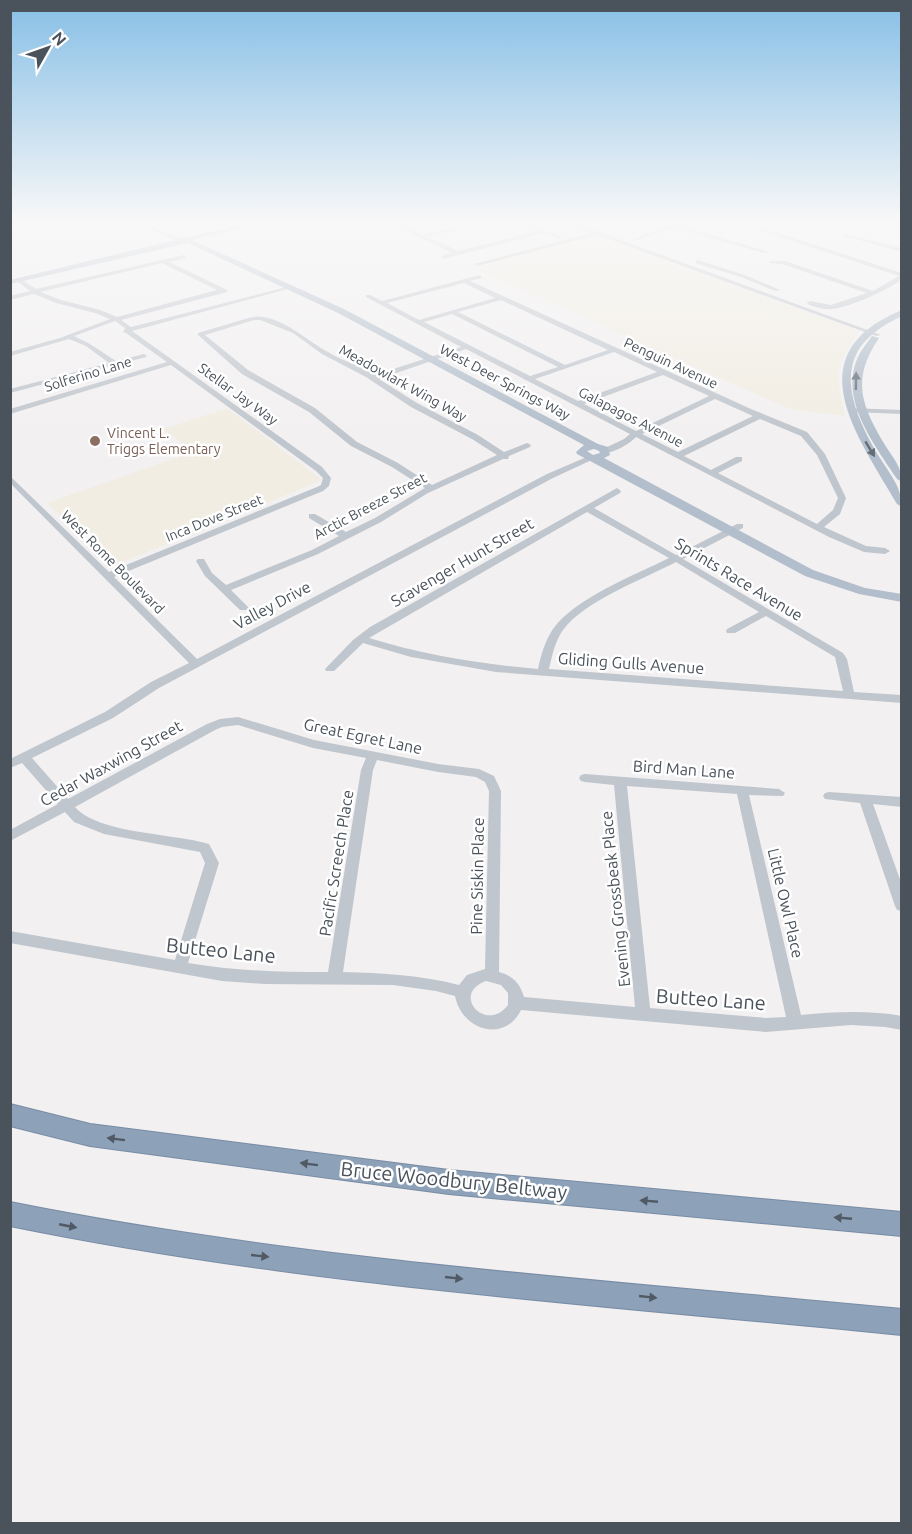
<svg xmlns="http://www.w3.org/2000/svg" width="912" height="1534" font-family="Ubuntu,sans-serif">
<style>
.sand{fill:#f1ede2}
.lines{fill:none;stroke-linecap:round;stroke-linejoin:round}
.highway-casing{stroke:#788ca5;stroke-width:2}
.minor{fill:#c0c6cd;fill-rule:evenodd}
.major{fill:#b2becb;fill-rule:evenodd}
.highway{fill:#8da1b9;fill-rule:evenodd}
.oneway{fill:#646d77}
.oneway2{fill:#515a64}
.education-dot{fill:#8d6e63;stroke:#fff;stroke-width:2}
.labels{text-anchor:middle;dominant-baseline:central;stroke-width:5;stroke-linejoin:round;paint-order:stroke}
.far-street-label{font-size:14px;fill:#4a525b;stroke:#fff}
.far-education-label{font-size:14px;fill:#785e54;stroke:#fff;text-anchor:start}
.street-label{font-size:16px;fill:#4a525b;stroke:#fff}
.near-street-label{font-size:20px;fill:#4a525b;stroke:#fff}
</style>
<rect width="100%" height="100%" fill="#f2f0f0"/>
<g class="sand">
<polygon points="572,221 646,221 606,233"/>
<path d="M596 235 859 331C833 369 836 373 845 416L790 409 473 268Z"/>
<polygon points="227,408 322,480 113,566 47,503 193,452 164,429"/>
</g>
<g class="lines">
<defs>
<g id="highway">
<polygon points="10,1104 90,1124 449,1170 902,1212 902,1236 449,1194 90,1146 10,1126"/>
<path d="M10 1202C304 1261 604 1280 902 1309V1335C604 1305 304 1286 10 1226Z"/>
</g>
</defs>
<use href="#highway" class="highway-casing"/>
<g class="minor">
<polygon points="136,221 143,221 177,238 172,239"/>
<polygon points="185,221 195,221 182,225 179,223"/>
<polygon points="386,221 393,221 423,235 482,221 491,221 428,237 458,251 538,231 514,221 522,221 562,237 559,239 544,233 443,259 441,256 452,253"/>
<polygon points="561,221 569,221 881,335 876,336 597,235 477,266 474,264 591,233"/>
<polygon points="686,221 694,221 681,226 769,252 764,253 675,228 637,240 632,239"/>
<path d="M732 221H740L902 273V280C884 291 852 307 831 309 823 310 815 307 808 304L807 303 810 301 831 305 867 293 782 264 770 263V261H785L873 291 899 276Z"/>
<polygon points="807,221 817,221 842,227 839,229"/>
<polygon points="877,221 885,221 902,226 902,229"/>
<polygon points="844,234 902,248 902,252 844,236"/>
<path d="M184 255 186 258 169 262 227 290V292L121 320 131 327 291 286V288L132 331 322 467 331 478 329 486 323 491 114 577 197 659 547 474 589 456 596 458 553 478 159 688 113 718 32 758 68 799 207 724 220 719 238 717 314 740 438 764 479 769 494 776 501 791 499 972C513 976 520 983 524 997L635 1007 614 785 585 782 581 781 579 778 581 775 585 774 779 789 785 793 783 796 749 795 801 1015C835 1012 868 1010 902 1016V1030L885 1027 851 1025 766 1032 521 1010C505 1043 462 1031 455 996L436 991 393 985 264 984 222 981 10 943V931L175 960 205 863 200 852 104 834 74 822 65 812 10 841V830L58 804 22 763 10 768V759L105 712 151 682 189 663 10 483V476L109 572 317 487 321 485 323 478 316 471 171 365 10 414V409L167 362 126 333 123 332 125 328 115 321 74 336 90 344 116 361 144 354 147 356 146 357 10 393V389L109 363 86 346 69 339 10 356V352L60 338 110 319 95 313 56 303 34 294 10 300V296L30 291 17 281V279H21L36 289ZM162 263 217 290 117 317 100 310 61 300 40 292ZM238 725 313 748 366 758 361 770 328 972C281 972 235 971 188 963L219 863 209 844C172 833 99 834 75 807L215 730 222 727ZM377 760 438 772 476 777 485 782 489 791 485 969 467 975 459 985C420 975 383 973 343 972L373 770ZM627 786 737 794 786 1017 766 1018 650 1008ZM486 981 501 985 508 993V1005C486 1034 450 994 486 981Z"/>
<polygon points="697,260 745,275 780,290 775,291 741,277 695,263"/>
<path d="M480 275 482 278 470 281 751 409 807 432 825 454 846 498 840 514 824 527 866 546 885 548 890 551 885 554 864 552 829 537 636 437C628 445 614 453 603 453V449L624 439 630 434 466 349 379 379 417 403 478 435 504 452 527 443 531 445 530 447 509 456 508 459H503L428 493 381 522 318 554 231 590 249 608 248 610H240L205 576 196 561 198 559H204L212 573 226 585 312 550 339 536 309 518V514H315L346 532 375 518 425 488 392 467 351 446 309 412 242 374 198 335V333L252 317C279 313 305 340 328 352 343 361 360 366 375 375L461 347 366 297V295H370L382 301ZM464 283 495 298 419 320 387 303ZM501 300 608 350 565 365 458 312ZM452 314 558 367 530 376 424 322ZM254 320H260L293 333 322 354 366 377 411 407 472 439 497 455 432 485 398 463 357 442 315 408 248 370 205 335ZM614 352 657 372 578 401 535 379ZM663 375 709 396 636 431 584 404ZM715 399 753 416 678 452 642 434ZM760 419 801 436 817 455 838 498 833 510 817 524 718 473 742 461V457H736L711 470 684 456Z"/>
<polygon points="849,408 902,410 902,414 852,412 849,412"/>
<path d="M617 488 621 491 620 493 594 508 676 555 737 524H743V528L683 559 843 653 847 659 854 692 902 695V703L496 672 411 657 363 643 334 671H326L325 669 353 640 370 627ZM587 512 669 558C635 575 575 598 553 629 545 641 541 655 538 669 481 664 424 655 369 638ZM676 562 759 612 727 629 726 631 727 633H735L766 616 835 657 843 691 549 669C552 656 555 641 563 630 584 601 644 579 676 562Z"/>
<polygon points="829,792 902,797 902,807 873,804 902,885 902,911 897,910 895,906 860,803 825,799 823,796 825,793"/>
</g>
<g class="major">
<path d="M257 221H268L192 240 344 309 598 444 608 447 610 455 604 458 813 570 865 588 902 594V602L859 594 805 576 577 454 576 452 584 445 338 313 188 243 10 284V280L175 240 172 239V237L184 238ZM594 449 599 451 600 453 593 455 587 451Z"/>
<path d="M902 310V316C892 321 882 326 874 333 831 366 857 420 880 458 890 474 902 488 902 507L897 504C858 436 794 354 902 310Z"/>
<path d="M872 336 879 338C851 379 861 405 885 445 893 458 902 467 902 482L897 479C875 445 837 398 859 355 862 349 868 342 872 336Z"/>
</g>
<use href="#highway" class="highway"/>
</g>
<defs><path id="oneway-solid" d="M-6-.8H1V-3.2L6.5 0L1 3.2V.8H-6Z" transform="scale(1.5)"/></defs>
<g class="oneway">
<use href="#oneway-solid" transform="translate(856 381) rotate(-89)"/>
<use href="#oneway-solid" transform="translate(870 449) rotate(59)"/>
</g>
<g class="oneway2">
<use href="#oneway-solid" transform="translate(116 1139) rotate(-173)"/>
<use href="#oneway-solid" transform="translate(309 1164) rotate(-173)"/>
<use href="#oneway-solid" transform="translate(649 1201) rotate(-175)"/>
<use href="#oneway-solid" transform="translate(843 1218) rotate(-175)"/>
<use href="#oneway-solid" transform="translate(68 1226) rotate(11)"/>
<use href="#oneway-solid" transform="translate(260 1256) rotate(6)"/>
<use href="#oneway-solid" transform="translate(454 1278) rotate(6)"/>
<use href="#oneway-solid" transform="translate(648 1297) rotate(6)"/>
</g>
<linearGradient id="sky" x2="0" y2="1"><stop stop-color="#87bfe6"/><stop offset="0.51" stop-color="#f9f8f8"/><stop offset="1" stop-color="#f9f8f8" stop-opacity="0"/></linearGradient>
<rect width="912" height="436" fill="url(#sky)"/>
<circle class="education-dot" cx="95" cy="441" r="6"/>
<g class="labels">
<g class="far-street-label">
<text transform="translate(671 363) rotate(25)">Penguin Avenue</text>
<text transform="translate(88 374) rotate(-17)">Solferino Lane</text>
<text transform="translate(505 382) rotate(28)">West Deer Springs Way</text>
<text transform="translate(403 383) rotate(29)">Meadowlark Wing Way</text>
<text transform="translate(238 394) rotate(36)">Stellar Jay Way</text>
<text transform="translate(631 417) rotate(27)">Galapagos Avenue</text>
<text transform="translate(370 506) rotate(-28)">Arctic Breeze Street</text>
<text transform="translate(214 518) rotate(-22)">Inca Dove Street</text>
<text transform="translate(113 562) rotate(45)">West Rome Boulevard</text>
</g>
<g class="far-education-label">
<text x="107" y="433">Vincent L.<tspan x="107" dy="16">Triggs Elementary</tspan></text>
</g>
<g class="street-label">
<text transform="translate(462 562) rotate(-30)">Scavenger Hunt Street</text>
<text transform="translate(739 579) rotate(31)">Sprints Race Avenue</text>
<text transform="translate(272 605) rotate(-28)">Valley Drive</text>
<text transform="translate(631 663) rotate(4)">Gliding Gulls Avenue</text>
<text transform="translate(363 736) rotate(12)">Great Egret Lane</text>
<text transform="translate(111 763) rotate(-29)">Cedar Waxwing Street</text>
<text transform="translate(684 769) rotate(4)">Bird Man Lane</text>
<text transform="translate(336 863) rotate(-81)">Pacific Screech Place</text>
<text transform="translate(477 876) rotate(-89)">Pine Siskin Place</text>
<text transform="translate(615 899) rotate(-96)">Evening Grossbeak Place</text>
<text transform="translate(786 903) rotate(77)">Little Owl Place</text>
</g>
<g class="near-street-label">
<text transform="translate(221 950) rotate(6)">Butteo Lane</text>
<text transform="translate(711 999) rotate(4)">Butteo Lane</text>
<text transform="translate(454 1180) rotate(6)">Bruce Woodbury Beltway</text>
</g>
</g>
<rect width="912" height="1534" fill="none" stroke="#4a525b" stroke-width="24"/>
<g transform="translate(48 48) rotate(50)" stroke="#ffffff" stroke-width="4.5" paint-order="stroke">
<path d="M0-4.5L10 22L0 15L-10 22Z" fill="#4a525b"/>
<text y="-9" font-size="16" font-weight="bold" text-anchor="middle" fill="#4a525b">N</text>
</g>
</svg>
